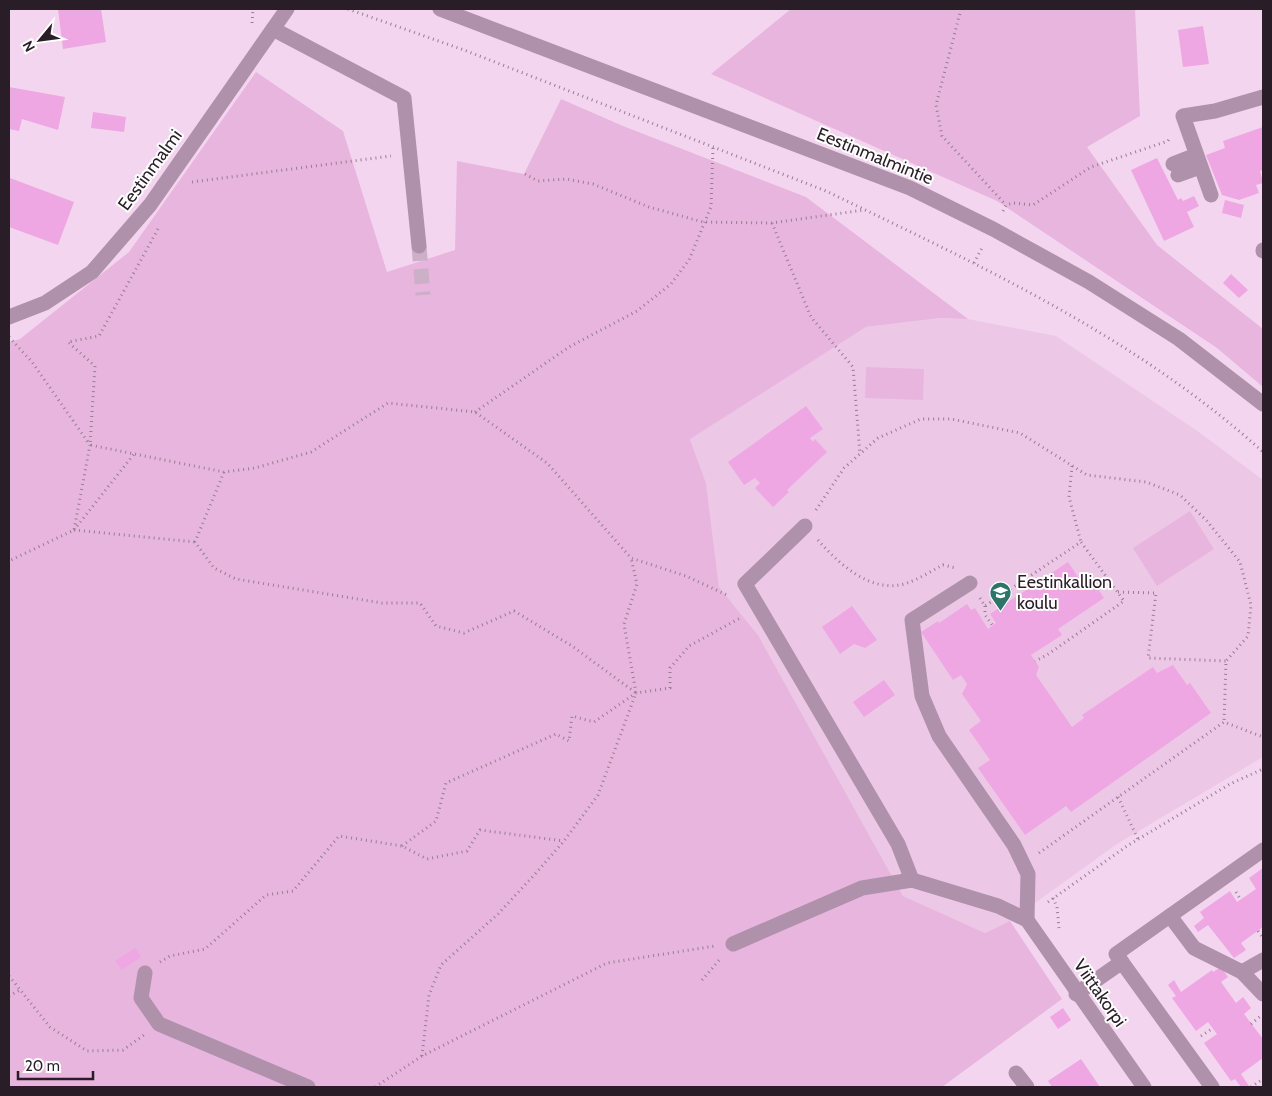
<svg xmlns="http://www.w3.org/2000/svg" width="1272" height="1096" font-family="Cabin,sans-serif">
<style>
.built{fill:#edc8e6}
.green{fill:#e8b5df}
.building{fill:#eea7e3}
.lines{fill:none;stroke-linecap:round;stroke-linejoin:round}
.minor-tunnel{stroke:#cbb0c7;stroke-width:15;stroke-dasharray:15 8;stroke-linecap:butt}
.path{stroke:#957f91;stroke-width:3;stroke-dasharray:1 4;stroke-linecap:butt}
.minor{stroke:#b091ab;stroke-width:15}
.labels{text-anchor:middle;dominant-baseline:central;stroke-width:4;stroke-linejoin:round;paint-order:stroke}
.street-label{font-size:18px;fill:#291e27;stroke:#fff}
.poi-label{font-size:18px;fill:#291e27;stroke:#fff;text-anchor:start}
</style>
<rect width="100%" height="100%" fill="#f4d5ef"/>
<polygon class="built" points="940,318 968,319 1056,336 1199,432 1263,480 1263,757 1117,844 1010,921 985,933 903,896 758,635 719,587 706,483 690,438 866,327"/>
<g class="green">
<polygon points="791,9 1135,9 1140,116 1087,147 1157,245 1263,329 1263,387 1217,348 997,201 711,74"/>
<polygon points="256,72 343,131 387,272 455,250 457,161 524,174 561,99 623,126 806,197 968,319 940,318 866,327 690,439 706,483 719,587 758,635 903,896 985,933 1010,921 1062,999 942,1087 9,1087 9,342 20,339 129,252"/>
<polygon points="866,367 924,369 923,400 865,398"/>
<polygon points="1190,511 1214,549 1157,586 1133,548"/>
</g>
<g class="building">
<polygon points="58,9 101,9 106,42 63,49"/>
<polygon points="1203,26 1209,64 1183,67 1178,30"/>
<polygon points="9,87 65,97 58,130 22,119 19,131 9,129"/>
<polygon points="93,112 126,117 124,132 91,128"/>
<polygon points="1263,127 1263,170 1260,171 1263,183 1256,185 1259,193 1239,200 1222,195 1206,155 1225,148 1223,141"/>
<polygon points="1157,158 1178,200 1181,198 1183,201 1194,196 1199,206 1187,212 1194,227 1164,241 1131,170"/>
<polygon points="10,178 74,202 58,245 9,227"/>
<polygon points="1225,200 1244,205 1241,218 1222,213"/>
<polygon points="1231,274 1248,290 1239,298 1223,283"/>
<polygon points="806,406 823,429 810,438 813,442 815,439 827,452 787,490 789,492 773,507 755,488 760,483 755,478 744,485 728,462"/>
<polygon points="1068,562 1085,587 1093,581 1104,598 1058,629 1062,635 1031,655 1039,667 1036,675 1072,727 1084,718 1082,715 1153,667 1157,673 1173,665 1187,685 1190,683 1211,713 1071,812 1066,806 1025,835 978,768 990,760 969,730 981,721 962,694 967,684 961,675 953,680 921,632 938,621 939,623 967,604 971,610 975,608 988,629 996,623 990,614"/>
<polygon points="852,606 877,640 865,648 854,644 840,654 822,627"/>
<polygon points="884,680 895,695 864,717 853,702"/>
<polygon points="1263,868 1263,927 1241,943 1246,950 1234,958 1208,925 1198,932 1194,926 1204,918 1200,912 1230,891 1237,902 1256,889 1249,878"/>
<polygon points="135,948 141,957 122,970 115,961"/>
<polygon points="1221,967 1228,977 1221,982 1236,1003 1243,997 1251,1008 1244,1014 1263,1039 1263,1058 1241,1074 1249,1086 1248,1087 1241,1087 1235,1079 1231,1081 1204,1043 1217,1034 1208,1022 1196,1031 1172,998 1176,996 1168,985 1174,980 1181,992 1212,970 1213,972"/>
<polygon points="1063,1008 1071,1020 1058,1029 1050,1017"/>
<polygon points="1081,1059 1100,1087 1052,1087 1048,1081"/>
</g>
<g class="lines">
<polyline class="minor-tunnel" points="419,246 423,295"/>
<g class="path">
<path d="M348 9 464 50 826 191C979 265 1136 337 1263 452"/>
<polyline points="961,9 936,105 942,136 1006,205"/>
<polyline points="252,23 253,9"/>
<polyline points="525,174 538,181 566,179 593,184 649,207 703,222 772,223 864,210"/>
<polyline points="192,182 391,156"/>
<polyline points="1003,211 1006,205 1013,203 1033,205 1091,167 1168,141 1170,138"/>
<polyline points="772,223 811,317 853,367 860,454"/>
<polyline points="158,229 99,336 68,342 95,366 90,445 224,472 255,468 311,452 388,403 475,412 547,463 631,558 686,576 727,595"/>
<polyline points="974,263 983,246"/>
<polyline points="9,337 32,362 90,445 74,530 9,561"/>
<polyline points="475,412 569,347 637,311 671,284 689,260 711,207 713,147"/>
<polyline points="1072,466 1069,497 1081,542"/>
<polyline points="224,472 195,542 214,568 236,579 382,603 420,603 436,626 464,633 514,611 572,646 636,693"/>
<polyline points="816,510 844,468 878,438 921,419 951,419 1020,433 1087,475 1146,482 1180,495 1207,521 1240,562 1251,605 1248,636 1226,661 1224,722"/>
<polyline points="74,530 195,542"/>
<polyline points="74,530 134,454"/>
<path d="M818 540C839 564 870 593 904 584 918 580 931 571 943 565L956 568"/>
<polyline points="1118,592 1156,593 1148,658 1226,661"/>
<polyline points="980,598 985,606 1081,542 1124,601 1047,655 1035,661"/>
<polyline points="985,606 985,615 993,626"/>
<polyline points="1118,797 1138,839"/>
<polyline points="402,846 436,821 446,783 556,734 569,741 572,716 594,722 636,693 670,688 670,668 689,646 742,617"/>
<polyline points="1039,853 1224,722 1263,737"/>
<polyline points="1236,892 1241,900"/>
<polyline points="1053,898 1057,907 1059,928"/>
<polyline points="1048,902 1127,846 1230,784 1263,769"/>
<polyline points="1258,931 1263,938"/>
<polyline points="160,962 170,956 205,949 266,895 293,891 339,836 402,846 427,859 467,851 480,830 564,841"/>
<polyline points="9,976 50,1027 87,1051 123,1050 144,1035"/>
<polyline points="702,980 721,958"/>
<polyline points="9,996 20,990"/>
<polyline points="1251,1024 1262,1015"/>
<polyline points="1201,1036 1213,1028"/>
<polyline points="422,1056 429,995 441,965 498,914 536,873 564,841 598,795 636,693 624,624 637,584 631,558"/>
<polyline points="375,1087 422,1056 607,963 715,946"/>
<polyline points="1251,1087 1263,1079"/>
</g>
<g class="minor">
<polyline points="440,9 910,188 993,229 1089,282 1179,339 1263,404"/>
<polyline points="273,29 404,98 419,246"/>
<polyline points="1173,164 1196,155"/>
<polyline points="1178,175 1200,167"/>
<polyline points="1211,195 1183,116 1215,111 1263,97"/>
<polyline points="1263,251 1263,250"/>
<polyline points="9,317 45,303 92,272 150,205 287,9"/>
<polyline points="805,526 745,584 898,844 912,880"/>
<polyline points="970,583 912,620 922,696 939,736 1014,845 1028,874 1027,920"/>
<polyline points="1170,916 1194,948 1242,972 1263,994"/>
<polyline points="733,944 862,888 912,880 998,906 1027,920 1144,1087"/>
<polyline points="1242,972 1263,960"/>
<polyline points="145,973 141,998 159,1024 308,1087"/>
<polyline points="1076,994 1122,962"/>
<polyline points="1016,1073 1027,1087"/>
<polyline points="1212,1087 1116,954 1263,850"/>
</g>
</g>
<defs>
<symbol id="school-pin" viewBox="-11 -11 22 30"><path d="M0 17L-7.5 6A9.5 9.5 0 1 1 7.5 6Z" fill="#2e7469" stroke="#fff"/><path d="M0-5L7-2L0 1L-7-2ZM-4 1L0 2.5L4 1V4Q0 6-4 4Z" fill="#fff"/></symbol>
</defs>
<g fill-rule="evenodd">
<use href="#school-pin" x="988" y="580" width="25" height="34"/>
</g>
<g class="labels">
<g class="street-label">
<text transform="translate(875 156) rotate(22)">Eestinmalmintie</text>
<text transform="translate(150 170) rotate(-54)">Eestinmalmi</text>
<text transform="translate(1100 993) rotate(55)">Viittakorpi</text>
</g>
<g class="poi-label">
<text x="1017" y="582">Eestinkallion<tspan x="1017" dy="21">koulu</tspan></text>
</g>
</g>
<rect width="1272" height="1096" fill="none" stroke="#291e27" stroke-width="20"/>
<g transform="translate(40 40) rotate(241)" stroke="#ffffff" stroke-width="4" paint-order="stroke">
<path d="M0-4L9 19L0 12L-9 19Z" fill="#291e27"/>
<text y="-8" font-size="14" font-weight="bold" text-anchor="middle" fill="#291e27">N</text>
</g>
<path d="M18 1071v8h75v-8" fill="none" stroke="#291e27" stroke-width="2.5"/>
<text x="25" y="1071" font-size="15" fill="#291e27" stroke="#ffffff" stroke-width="4" paint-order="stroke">20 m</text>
</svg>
